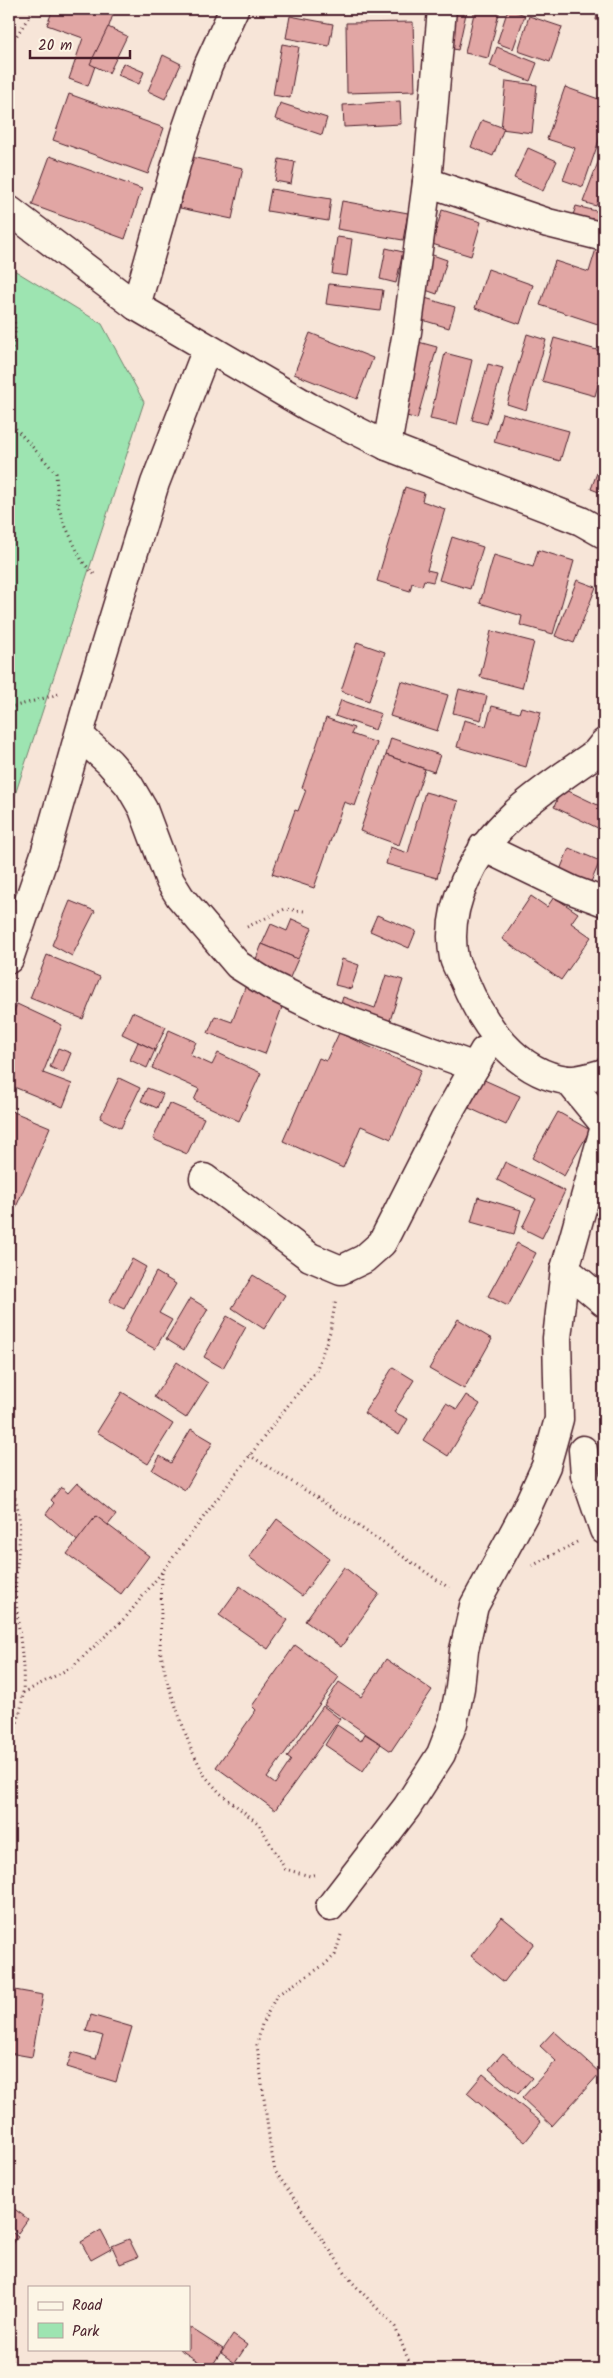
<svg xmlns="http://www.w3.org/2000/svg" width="613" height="2378" font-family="Kalam,sans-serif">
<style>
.green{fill:#9de4b1;stroke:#74826e}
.building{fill:#e1a6a4;stroke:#4a1f2b}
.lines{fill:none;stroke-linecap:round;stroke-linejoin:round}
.street-casing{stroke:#4a1f2b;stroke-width:31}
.path{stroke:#4a1f2b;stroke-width:3;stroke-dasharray:1 4;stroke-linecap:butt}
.street{stroke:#fcf5e5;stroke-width:28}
</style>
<rect width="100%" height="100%" fill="#f7e5d8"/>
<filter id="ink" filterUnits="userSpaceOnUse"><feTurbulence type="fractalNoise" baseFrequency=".02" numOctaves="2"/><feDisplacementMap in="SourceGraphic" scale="10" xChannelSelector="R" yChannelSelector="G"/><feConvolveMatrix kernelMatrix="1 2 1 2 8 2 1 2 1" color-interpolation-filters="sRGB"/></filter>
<g filter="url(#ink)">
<polygon class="green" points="9,267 102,324 144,402 9,813"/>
<g class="building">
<polygon points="53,9 115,9 88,86 69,79 83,38 47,25"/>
<polygon points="449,9 467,9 458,50 440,46"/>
<polygon points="475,9 500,9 488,58 465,53"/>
<polygon points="508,9 525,15 513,49 497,43"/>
<polygon points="598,9 604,9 604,21 596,20"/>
<polygon points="290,16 333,24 329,46 286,38"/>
<polygon points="529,16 562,27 550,62 518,51"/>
<polygon points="413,22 415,91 347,93 346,23"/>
<polygon points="108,27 127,36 109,73 90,64"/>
<polygon points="282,44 299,47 290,98 273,95"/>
<polygon points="497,47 537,63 530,81 490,66"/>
<polygon points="163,55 181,64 165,99 148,91"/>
<polygon points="123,63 144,72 139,84 118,75"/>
<polygon points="506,81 537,85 532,133 501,129"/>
<polygon points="565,87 604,101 604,126 583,187 563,180 575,148 547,139"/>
<polygon points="69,94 164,128 148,174 53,140"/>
<polygon points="400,101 401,124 344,127 343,105"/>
<polygon points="280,103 327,118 322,135 275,119"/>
<polygon points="482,120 504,128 493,156 471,147"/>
<polygon points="528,148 557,161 543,191 514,178"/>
<polygon points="50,156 142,189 125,239 32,205"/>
<polygon points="191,157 243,168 232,219 180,208"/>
<polygon points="600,157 604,158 604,184 596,206 583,202"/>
<polygon points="279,159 295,162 291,184 275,181"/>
<polygon points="271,189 331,199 328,221 267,211"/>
<polygon points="342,201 408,213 403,240 337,229"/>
<polygon points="576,206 604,213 604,229 571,221"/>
<polygon points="442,210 481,222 471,256 432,244"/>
<polygon points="337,237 352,239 347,276 332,274"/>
<polygon points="386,248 403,252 396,283 380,279"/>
<polygon points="596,249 604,252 604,326 540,305 555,261 589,272"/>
<polygon points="427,253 447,260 437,294 417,287"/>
<polygon points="488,269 533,285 520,324 475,308"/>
<polygon points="329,284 383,290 380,311 326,304"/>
<polygon points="415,295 455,307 449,328 409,316"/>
<polygon points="310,333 373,358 357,399 294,374"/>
<polygon points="527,334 546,340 526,410 507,404"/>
<polygon points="400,337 437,347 417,419 380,408"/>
<polygon points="554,338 604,352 604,364 595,396 542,381"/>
<polygon points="445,353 472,360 457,425 430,419"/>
<polygon points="488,364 503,368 487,424 472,420"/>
<polygon points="502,413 569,431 560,461 494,442"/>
<polygon points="604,454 604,494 591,489"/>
<polygon points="405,487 424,493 422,501 445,509 427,570 436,572 433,582 424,580 422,586 412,583 410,591 377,581"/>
<polygon points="452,537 483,547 470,589 439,580"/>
<polygon points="538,550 574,561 553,634 520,625 522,616 480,603 494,555 533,567"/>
<polygon points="577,580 596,587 574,643 555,636"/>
<polygon points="491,631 534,642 522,688 480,677"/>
<polygon points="357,642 385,652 369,701 341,691"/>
<polygon points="401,681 448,695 437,731 390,716"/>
<polygon points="459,689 487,696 481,720 453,713"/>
<polygon points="341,700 381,714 375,730 335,716"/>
<polygon points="492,706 519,713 521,707 541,712 526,767 457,747 464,720 486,726"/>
<polygon points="326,718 354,728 351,734 377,743 355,806 344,802 314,888 272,874 295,810 298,811 306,790 302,788"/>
<polygon points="391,738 440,755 434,772 386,755"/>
<polygon points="386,755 425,769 399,845 360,831"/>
<polygon points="562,788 604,808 604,831 554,807"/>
<polygon points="425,792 458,801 437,878 386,864 390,847 408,853"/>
<polygon points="569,848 600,861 591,882 560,870"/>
<polygon points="531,896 547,907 554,897 578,913 571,923 591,937 561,980 502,939"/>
<polygon points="70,901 95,911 72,956 52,945"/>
<polygon points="377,915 416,931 409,948 370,931"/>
<polygon points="292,919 312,928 298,959 262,944 271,924 287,931"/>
<polygon points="262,944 298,959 288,982 252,969"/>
<polygon points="47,955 100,977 83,1019 30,998"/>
<polygon points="342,959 359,965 351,989 335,985"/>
<polygon points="386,975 403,980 387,1030 338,1014 343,997 375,1008"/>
<polygon points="246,985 285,999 265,1054 208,1033 215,1016 232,1022"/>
<polygon points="17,1004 62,1025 43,1073 72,1084 63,1107 9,1085 9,1023"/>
<polygon points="132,1012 166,1027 155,1050 122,1034"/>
<polygon points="169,1030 196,1042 190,1055 212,1065 218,1053 261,1073 239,1121 194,1100 199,1089 152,1068"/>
<polygon points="339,1033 421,1070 391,1139 361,1126 343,1168 283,1141 319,1058 326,1061"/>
<polygon points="138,1042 155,1050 147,1068 130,1060"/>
<polygon points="58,1048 71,1053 63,1073 50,1067"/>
<polygon points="119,1078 140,1088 121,1128 100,1118"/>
<polygon points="482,1079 520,1096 506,1125 469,1108"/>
<polygon points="147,1088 163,1094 157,1108 141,1101"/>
<polygon points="169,1103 204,1118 187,1154 153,1139"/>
<polygon points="9,1110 50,1127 11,1219 9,1218"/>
<polygon points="558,1112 590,1130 564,1176 532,1158"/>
<polygon points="505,1162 565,1191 542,1238 522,1228 536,1199 497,1180"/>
<polygon points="478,1197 521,1210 514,1234 471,1222"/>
<polygon points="517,1243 536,1253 508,1306 488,1296"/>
<polygon points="132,1259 146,1267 124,1309 109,1302"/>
<polygon points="156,1272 176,1284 159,1313 172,1320 155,1349 124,1332"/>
<polygon points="253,1275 285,1295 264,1329 232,1308"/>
<polygon points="190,1298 208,1309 184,1350 166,1339"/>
<polygon points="227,1316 246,1327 223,1368 204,1357"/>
<polygon points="458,1319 492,1339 464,1389 429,1369"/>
<polygon points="177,1362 208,1383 186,1418 154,1397"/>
<polygon points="393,1367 414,1380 394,1412 408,1419 399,1435 364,1413"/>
<polygon points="122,1392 173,1424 148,1464 97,1432"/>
<polygon points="466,1395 480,1404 448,1456 423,1440 446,1403 457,1409"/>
<polygon points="191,1429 213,1442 185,1490 152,1470 160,1456 171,1463"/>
<polygon points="77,1483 116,1515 88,1550 46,1514 54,1503 51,1500 61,1487 68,1493"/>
<polygon points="96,1516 149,1556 121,1594 67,1554"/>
<polygon points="277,1519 329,1558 302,1596 249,1557"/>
<polygon points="344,1567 379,1594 341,1647 305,1621"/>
<polygon points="240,1586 288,1620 268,1649 219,1615"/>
<polygon points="295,1645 339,1677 267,1778 275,1784 291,1760 287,1757 323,1706 340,1719 275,1810 216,1767 256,1710 252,1706"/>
<polygon points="386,1659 432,1690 391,1751 324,1705 339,1682 361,1697"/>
<polygon points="337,1725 361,1741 365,1734 381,1744 363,1771 325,1745"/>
<polygon points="502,1917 534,1943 504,1982 471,1956"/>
<polygon points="9,1989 43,1995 32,2057 9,2053"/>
<polygon points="91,2015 132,2027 116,2082 67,2067 72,2052 96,2059 103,2036 86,2031"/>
<polygon points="554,2031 600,2073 552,2126 522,2098 556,2061 540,2046"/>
<polygon points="503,2053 532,2078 518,2094 489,2069"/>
<polygon points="483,2074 541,2122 525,2142 467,2093"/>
<polygon points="9,2205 28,2219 18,2233 9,2227"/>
<polygon points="9,2230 18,2237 9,2249"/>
<polygon points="101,2230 111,2249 91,2260 81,2242"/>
<polygon points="129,2239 138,2257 120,2264 112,2246"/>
<polygon points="189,2327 223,2349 210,2369 179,2349 189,2349"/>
<polygon points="233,2335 247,2345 235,2363 221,2353"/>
</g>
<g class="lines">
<defs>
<g id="street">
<polyline points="427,182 548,223 604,237"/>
<polyline points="9,210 136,306 309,407 387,446 581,521 604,534"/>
<polyline points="136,306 185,133 208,66 234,9"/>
<polyline points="387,446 407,332 427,182 442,9"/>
<polyline points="80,736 109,762 129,785 143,809 170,881 180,897 238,965 270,985 332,1015 475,1067"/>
<path d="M604 743 596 753C545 789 491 821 465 881 454 905 449 932 454 958 456 966 462 975 465 982 483 1025 517 1074 567 1080 578 1081 594 1076 604 1073"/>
<polyline points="483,847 572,890 604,902"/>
<polyline points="9,959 45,854 93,685 155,483 207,349"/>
<polyline points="568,1080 604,1124"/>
<polyline points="204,1178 310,1257 341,1270 364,1259 382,1243 444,1121 484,1051"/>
<polyline points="565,1269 604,1302"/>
<polyline points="583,1450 585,1475 604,1530"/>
<polyline points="330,1907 407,1807 441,1754 453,1723 460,1688 464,1650 474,1606 525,1512 546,1466 559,1419 557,1338 565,1269 604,1130"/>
</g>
</defs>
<use href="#street" class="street-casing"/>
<g class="path">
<polyline points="9,41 15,38 34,9"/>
<path d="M9 303C16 322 18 337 9 355"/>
<polyline points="9,421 56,473 58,506 64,523 82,561 94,574"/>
<polyline points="9,708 59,694"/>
<polyline points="247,927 285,909 304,911"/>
<polyline points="249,1455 313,1495 449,1588"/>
<path d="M9 1484C30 1524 13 1558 16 1600 18 1631 25 1661 23 1692 22 1711 15 1730 9 1747"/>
<polyline points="532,1566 577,1542"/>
<polyline points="162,1573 160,1650 167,1681 191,1749 205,1776 220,1793 259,1824 285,1869 310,1876 316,1874"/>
<polyline points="23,1693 72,1667 126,1617 162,1572 289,1404 316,1371 330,1332 336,1299"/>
<polyline points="341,1935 335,1955 324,1965 277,1995 262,2024 257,2045 270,2144 275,2171 352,2282 395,2327 412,2369"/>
</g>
<use href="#street" class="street"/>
</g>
</g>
<rect width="613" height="2378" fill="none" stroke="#fcf5e5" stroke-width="30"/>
<rect x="15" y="15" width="583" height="2348" fill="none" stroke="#4a1f2b" stroke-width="2" filter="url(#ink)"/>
<rect x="28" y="2286" width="162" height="65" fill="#fcf5e5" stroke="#b59f9b"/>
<rect x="38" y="2302" width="25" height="8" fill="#fcf5e5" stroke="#b59f9b"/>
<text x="72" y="2310" font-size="15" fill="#4a1f2b">Road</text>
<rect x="38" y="2323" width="25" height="15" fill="#9de4b1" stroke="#b59f9b"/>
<text x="72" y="2336" font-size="15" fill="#4a1f2b">Park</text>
<path d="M30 50v8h100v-8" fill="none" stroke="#4a1f2b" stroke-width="2.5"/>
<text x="38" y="50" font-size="15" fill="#4a1f2b" stroke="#fcf5e5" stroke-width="4" paint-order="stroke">20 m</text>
</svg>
